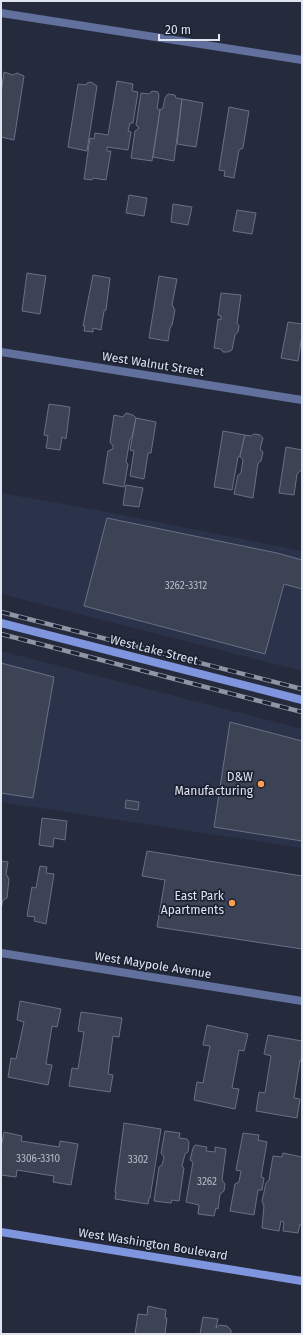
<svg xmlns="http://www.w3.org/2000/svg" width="303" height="1335" font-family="'Fira Sans',sans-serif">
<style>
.built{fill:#2b334a}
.building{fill:#3c4355;stroke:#697085}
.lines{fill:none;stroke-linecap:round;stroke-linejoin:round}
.street{stroke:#61709d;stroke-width:8}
.secondary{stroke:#7f96de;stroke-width:8}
.rail-casing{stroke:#9095a3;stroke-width:4.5}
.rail{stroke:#1b2132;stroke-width:3;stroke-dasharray:9;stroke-linecap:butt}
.poi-dot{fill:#fa9f4e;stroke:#1b2132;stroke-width:1.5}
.labels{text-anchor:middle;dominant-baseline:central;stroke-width:3.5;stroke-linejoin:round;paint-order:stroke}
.number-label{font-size:10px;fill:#b6bcc8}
.street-label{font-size:12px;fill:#dfe4ef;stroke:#1b2132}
.poi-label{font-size:12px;fill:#dfe4ef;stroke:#1b2132;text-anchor:end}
</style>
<rect width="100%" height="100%" fill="#252b3c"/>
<g class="built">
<polygon points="1,493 97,510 302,551 302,671 1,594"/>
<polygon points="1,651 302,729 302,848 1,802"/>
</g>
<g class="building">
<polygon points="4,72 13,75 17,73 24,76 14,140 1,137 1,94"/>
<polygon points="117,81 133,84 132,91 138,92 133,123 130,123 128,131 131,132 128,150 107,147 107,151 111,151 106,180 93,178 92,180 84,179 90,138 94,139 95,133 108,135"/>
<polygon points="91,82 97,86 87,151 68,147 78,84 86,85 87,83"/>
<polygon points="152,91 158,92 159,96 157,108 160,110 152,161 131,158 135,131 139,128 136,125 141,93 149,94"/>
<polygon points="168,94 175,95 176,98 182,99 174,161 153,157 160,110 163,108 165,98"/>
<polygon points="182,99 203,103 196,147 177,144"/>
<polygon points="229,107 249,111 243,148 239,150 234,178 224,176 225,171 219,170"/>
<polygon points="129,195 147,198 144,216 126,213"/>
<polygon points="173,204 192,207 188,225 171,222"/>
<polygon points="237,210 256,213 252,234 233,231"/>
<polygon points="27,273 46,276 40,314 22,311"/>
<polygon points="93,275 110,278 106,310 104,311 101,330 93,328 93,332 84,331 85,326 83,326"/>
<polygon points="159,276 177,279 172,305 175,310 172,325 170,328 168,341 149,338"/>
<polygon points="221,293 241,295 237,323 239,326 238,332 235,335 232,350 228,352 223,352 221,349 214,348 218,319 221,320 221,316 218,315"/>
<polygon points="288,322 302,324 302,335 298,361 281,358"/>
<polygon points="49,404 70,407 66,439 62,437 60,450 46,448 48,436 44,435"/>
<polygon points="126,413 133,415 136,418 132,437 130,439 126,462 128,464 124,487 103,483 108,451 113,449 113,446 110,442 114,415 123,417"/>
<polygon points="136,418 156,422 151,453 148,453 144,479 130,476 134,451 130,450"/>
<polygon points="223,431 245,435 240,456 238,457 232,490 214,487"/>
<polygon points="254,434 260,435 263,438 260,449 263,452 261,461 258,463 253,498 234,494 238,475 241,473 243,460 240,456 245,435 251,436"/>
<polygon points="286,447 302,450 302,469 297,474 294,495 279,493"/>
<polygon points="126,485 143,488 139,507 123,505"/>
<polygon points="107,518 277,553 302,560 302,589 284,584 265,654 84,606"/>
<polygon points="1,663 54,677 33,798 1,793"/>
<polygon points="230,722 302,741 302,841 214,827"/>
<polygon points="126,800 139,802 138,810 125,808"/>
<polygon points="42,818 67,821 65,840 54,838 53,847 39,845"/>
<polygon points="147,851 302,876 302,949 157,927 165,880 142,876"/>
<polygon points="1,861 8,862 6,874 9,879 7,898 3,900 1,909"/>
<polygon points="40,866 47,867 46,873 54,874 46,924 34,921 35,917 27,916 32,887 36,888"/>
<polygon points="20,1001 61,1009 57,1027 52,1026 46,1064 52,1065 48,1085 8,1077 11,1058 16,1059 24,1022 17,1020"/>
<polygon points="81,1012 122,1018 119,1037 113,1036 108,1074 113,1075 110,1092 69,1086 72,1068 78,1069 84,1032 78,1031"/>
<polygon points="207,1025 248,1034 244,1051 239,1050 232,1088 239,1089 235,1109 194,1100 197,1082 203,1083 210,1046 203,1045"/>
<polygon points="268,1035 302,1041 302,1061 300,1060 294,1098 300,1099 297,1118 256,1111 259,1092 265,1093 271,1056 264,1054"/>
<polygon points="124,1123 161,1129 150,1198 149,1198 148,1204 115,1199 116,1192 115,1192"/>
<polygon points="165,1131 180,1133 179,1138 187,1139 189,1142 188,1152 185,1154 182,1166 184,1168 179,1201 172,1200 171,1203 154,1201 159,1167 162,1165 164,1157 161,1153"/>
<polygon points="4,1132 22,1136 21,1141 59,1147 60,1141 78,1144 71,1185 53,1182 54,1176 17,1170 16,1177 1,1175 1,1148"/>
<polygon points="243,1133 259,1135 258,1140 267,1142 261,1177 264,1178 262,1190 258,1190 254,1215 230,1211 235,1184 239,1182 241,1171 236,1170"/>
<polygon points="195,1145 207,1147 206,1151 215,1152 215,1147 226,1149 222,1180 225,1184 224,1191 220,1194 218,1209 216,1208 214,1216 198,1214 199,1205 186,1202 193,1162 190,1160 193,1148"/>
<polygon points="283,1153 302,1157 302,1225 300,1224 298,1233 283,1231 284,1222 281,1221 279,1231 262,1228 264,1206 262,1201 266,1183 269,1180 273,1156 282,1157"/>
<polygon points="148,1306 166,1310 165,1318 167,1318 165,1334 135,1334 138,1314 147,1315"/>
<polygon points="203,1317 218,1319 216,1328 219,1325 227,1326 231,1330 231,1334 200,1334"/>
</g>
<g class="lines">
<g class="street">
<polyline points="1,13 302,60"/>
<polyline points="1,352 302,400"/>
<polyline points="1,953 302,1001"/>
</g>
<g class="secondary">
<polyline points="1,623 302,700"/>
<polyline points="1,1232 302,1281"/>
</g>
<defs>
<g id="rail">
<polyline points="1,612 302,689"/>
<polyline points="1,634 302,712"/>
</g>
</defs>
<use href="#rail" class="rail-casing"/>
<use href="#rail" class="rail"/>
</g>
<g class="poi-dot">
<circle cx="261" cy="784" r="4"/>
<circle cx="232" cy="903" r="4"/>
</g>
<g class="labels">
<g class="number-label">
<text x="186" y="586">3262-3312</text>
<text x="38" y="1159">3306-3310</text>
<text x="138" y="1160">3302</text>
<text x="207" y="1182">3262</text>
</g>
<g class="street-label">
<text transform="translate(153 364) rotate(9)">West Walnut Street</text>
<text transform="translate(154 650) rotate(14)">West Lake Street</text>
<text transform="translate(153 965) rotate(9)">West Maypole Avenue</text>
<text transform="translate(153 1244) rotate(9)">West Washington Boulevard</text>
</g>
<g class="poi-label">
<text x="253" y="777">D&amp;W<tspan x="253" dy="14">Manufacturing</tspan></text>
<text x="224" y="896">East Park<tspan x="224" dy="14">Apartments</tspan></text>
</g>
</g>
<rect width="303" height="1335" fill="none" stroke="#dfe4ef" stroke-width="4"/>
<path d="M159 34v6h60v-6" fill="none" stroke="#dfe4ef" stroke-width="2"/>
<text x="165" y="34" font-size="12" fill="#dfe4ef" stroke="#1b2132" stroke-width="3" paint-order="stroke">20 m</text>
</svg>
